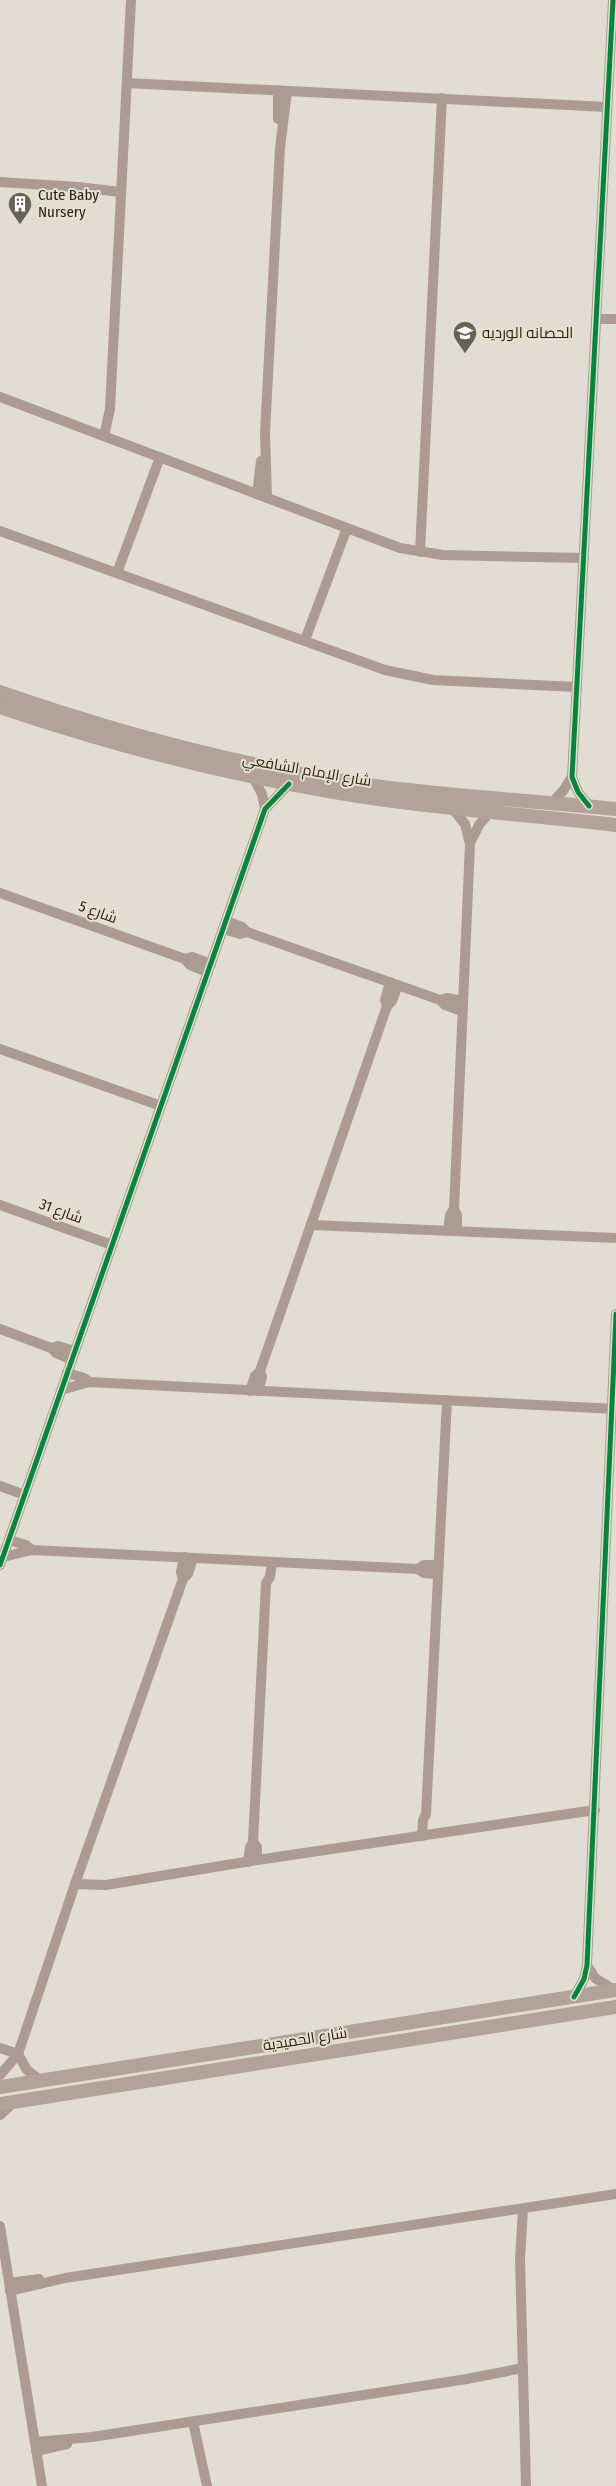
<svg xmlns="http://www.w3.org/2000/svg" width="616" height="2486" font-family="'Fira Sans Condensed',Cairo,sans-serif">
<style>
.lines{fill:none;stroke-linecap:round;stroke-linejoin:round}
.street{stroke:#ac9b93;stroke-width:10}
.secondary{stroke:#b2a29a;stroke-width:14}
.cycleway-casing{stroke:#e8e0cc;stroke-width:8}
.cycleway{stroke:#00873e;stroke-width:5}
.labels{text-anchor:middle;dominant-baseline:central;stroke-width:4;stroke-linejoin:round;paint-order:stroke}
.poi-label{font-size:15px;fill:#221f18;stroke:#e8e0cc;text-anchor:start}
.street-label{font-size:15px;fill:#221f18;stroke:#e8e0cc}
</style>
<rect width="100%" height="100%" fill="#e2ddd2"/>
<g class="lines">
<g class="street">
<polyline points="127,83 607,107"/>
<polyline points="278,90 278,119"/>
<polyline points="0,182 78,187 121,192"/>
<polyline points="596,319 616,319"/>
<polyline points="0,397 400,548 443,555 584,558"/>
<polyline points="104,436 110,409 131,0"/>
<polyline points="257,494 261,461"/>
<polyline points="267,498 265,433 280,148 287,91"/>
<polyline points="0,531 385,670 433,680 577,687"/>
<polyline points="420,552 442,98"/>
<polyline points="117,573 160,457"/>
<polyline points="305,640 347,528"/>
<polyline points="253,777 262,794 265,809"/>
<polyline points="552,803 563,791 572,777"/>
<polyline points="589,806 578,792 572,777 613,0"/>
<polyline points="452,808 465,824 470,844 454,1209 457,1215 457,1230"/>
<polyline points="470,843 479,825 491,811"/>
<polyline points="0,893 185,959 190,965 208,972"/>
<polyline points="226,921 242,927 247,932 440,1000 445,1005 462,1011"/>
<polyline points="223,929 240,934 247,932"/>
<polyline points="185,959 192,957 211,964"/>
<polyline points="440,1000 447,998 463,1001"/>
<polyline points="387,1006 385,1000 390,982"/>
<polyline points="0,1049 161,1106"/>
<polyline points="0,1205 112,1245"/>
<polyline points="312,1225 616,1238"/>
<polyline points="448,1230 450,1215 454,1209"/>
<polyline points="0,1329 51,1348 56,1353 72,1360"/>
<polyline points="51,1348 58,1346 75,1351"/>
<polyline points="67,1373 84,1378 89,1382"/>
<polyline points="61,1390 89,1382 616,1409"/>
<polyline points="250,1391 255,1376 260,1371 387,1006 392,1001 398,985"/>
<polyline points="258,1391 262,1377 260,1371"/>
<polyline points="0,1486 25,1495"/>
<polyline points="9,1540 26,1545 32,1550"/>
<polyline points="3,1557 32,1550 418,1569 424,1573 438,1574"/>
<polyline points="0,1565 265,809 289,784"/>
<polyline points="418,1569 424,1565 439,1565"/>
<polyline points="183,1579 181,1572 184,1557"/>
<polyline points="422,1836 423,1820 426,1814 447,1400"/>
<polyline points="253,1842 257,1847 257,1860"/>
<polyline points="248,1862 250,1847 253,1842 266,1583 270,1577 272,1563"/>
<polyline points="75,1884 106,1885 257,1860 595,1810"/>
<polyline points="587,1965 595,1978 614,1990"/>
<polyline points="574,1997 584,1979 587,1965 616,1314"/>
<polyline points="0,2048 18,2054 27,2070 41,2081"/>
<polyline points="0,2075 18,2054 75,1884 183,1579 188,1574 193,1558"/>
<polyline points="0,2115 14,2102"/>
<polyline points="523,2209 520,2259 526,2486"/>
<polyline points="0,2226 42,2486"/>
<polyline points="9,2283 39,2279"/>
<polyline points="10,2291 65,2278 616,2194"/>
<polyline points="193,2422 207,2486"/>
<polyline points="35,2442 92,2437 467,2379 523,2368"/>
<polyline points="36,2451 67,2444"/>
</g>
<g class="secondary">
<path d="M0 692C124 735 252 769 382 787 460 797 538 801 616 809"/>
<path d="M0 707C109 744 220 773 334 792 427 808 522 814 616 825"/>
<polyline points="0,2087 616,1990"/>
<polyline points="0,2104 616,2007"/>
</g>
<defs>
<g id="cycleway">
<polyline points="589,806 578,792 572,777 613,0"/>
<polyline points="0,1565 265,809 289,784"/>
<polyline points="574,1997 584,1979 587,1965 616,1314"/>
</g>
</defs>
<use href="#cycleway" class="cycleway-casing"/>
<use href="#cycleway" class="cycleway"/>
</g>
<defs>
<symbol id="building-pin" viewBox="-11 -11 22 30"><path d="M0 17L-7.5 6A9.5 9.5 0 1 1 7.5 6Z" fill="#656259" stroke="#e8e0cc"/><path d="M-4-6H4V6H1V3H-1V6H-4ZM-2.5-4.3h1.7v1.8h-1.7ZM.8-4.3h1.7v1.8H.8ZM-2.5-1h1.7V.8h-1.7ZM.8-1h1.7V.8H.8Z" fill="#fff"/></symbol>
<symbol id="school-pin" viewBox="-11 -11 22 30"><path d="M0 17L-7.5 6A9.5 9.5 0 1 1 7.5 6Z" fill="#656259" stroke="#e8e0cc"/><path d="M0-5L7-2L0 1L-7-2ZM-4 1L0 2.5L4 1V4Q0 6-4 4Z" fill="#fff"/></symbol>
</defs>
<g fill-rule="evenodd">
<use href="#building-pin" x="6" y="190" width="28" height="38"/>
<use href="#school-pin" x="451" y="319" width="28" height="38"/>
</g>
<g class="labels">
<g class="poi-label">
<text x="38" y="195">Cute Baby<tspan x="38" dy="17">Nursery</tspan></text>
<text x="482" y="333">الحصانه الورديه</text>
</g>
<g class="street-label">
<text transform="translate(307 770) rotate(10)">شارع الإمام الشافعي</text>
<text transform="translate(98 912) rotate(20)">شارع 5</text>
<text transform="translate(61 1211) rotate(20)">شارع 31</text>
<text transform="translate(305 2039) rotate(-9)">شارع الحميدية</text>
</g>
</g>
</svg>
